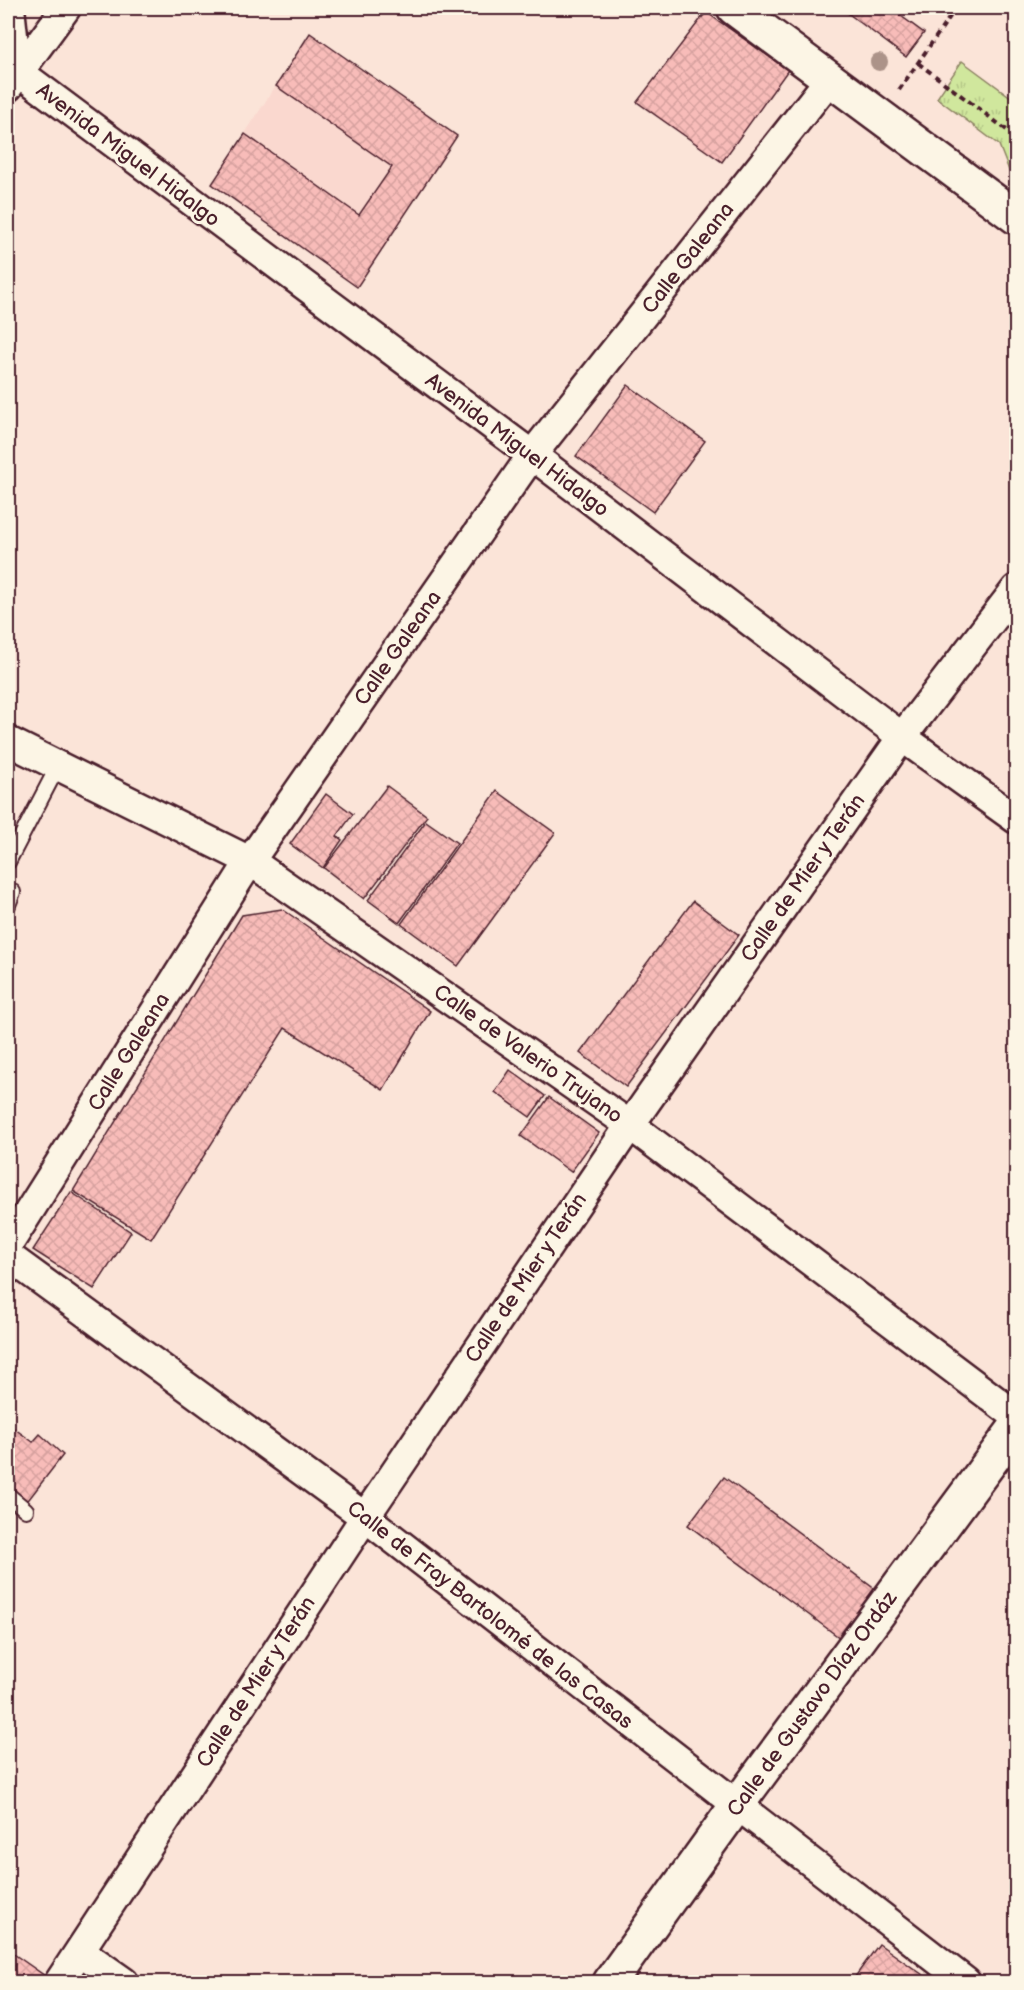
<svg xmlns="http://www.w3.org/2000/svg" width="1024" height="1990" font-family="'Balsamiq Sans',sans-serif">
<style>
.built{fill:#fad8cf}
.park{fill:url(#park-tufts);stroke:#8d8364;stroke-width:1.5}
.building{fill:url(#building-cross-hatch);stroke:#4a1f2b;stroke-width:1.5}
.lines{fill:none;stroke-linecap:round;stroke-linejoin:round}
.service-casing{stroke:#4a1f2b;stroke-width:18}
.minor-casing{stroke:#4a1f2b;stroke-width:33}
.tertiary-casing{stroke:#4a1f2b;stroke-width:38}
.secondary-casing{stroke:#4a1f2b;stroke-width:38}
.path{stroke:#4a1f2b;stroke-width:4;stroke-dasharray:6 4.5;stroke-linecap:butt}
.service{stroke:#fcf5e5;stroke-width:14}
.minor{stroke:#fcf5e5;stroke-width:28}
.tertiary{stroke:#fcf5e5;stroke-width:33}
.secondary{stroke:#fcf5e5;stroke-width:33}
.tree{fill:#ac9389}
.labels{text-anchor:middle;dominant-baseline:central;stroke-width:6;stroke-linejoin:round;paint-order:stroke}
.street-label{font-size:21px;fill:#4a1f2b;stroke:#fcf5e5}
</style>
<defs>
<pattern id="park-tufts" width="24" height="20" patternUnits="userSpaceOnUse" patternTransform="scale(1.5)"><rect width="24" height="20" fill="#d0e79d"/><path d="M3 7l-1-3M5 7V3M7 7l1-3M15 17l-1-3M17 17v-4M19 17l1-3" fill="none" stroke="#b4c687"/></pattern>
<pattern id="building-cross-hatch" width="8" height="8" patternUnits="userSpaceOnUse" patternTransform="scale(1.5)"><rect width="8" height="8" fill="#f8bcb9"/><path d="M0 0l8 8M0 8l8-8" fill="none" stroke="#d6a19f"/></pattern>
</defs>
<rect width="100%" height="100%" fill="#fbe4d8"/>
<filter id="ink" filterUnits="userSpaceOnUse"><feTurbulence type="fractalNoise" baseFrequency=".0167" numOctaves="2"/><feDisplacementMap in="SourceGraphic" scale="12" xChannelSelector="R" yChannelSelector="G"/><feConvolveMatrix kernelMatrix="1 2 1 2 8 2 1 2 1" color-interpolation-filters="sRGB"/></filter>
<g filter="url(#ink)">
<polygon class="built" points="310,33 457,136 357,287 212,184"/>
<polygon class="park" points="962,61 1016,101 1016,182 1012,178 999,145 937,98"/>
<g class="building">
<polygon points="841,8 890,8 924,33 906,57"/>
<polygon points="706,12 788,70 722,162 637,102"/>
<polygon points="310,33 457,136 357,287 212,184 245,134 359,215 392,167 276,86"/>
<polygon points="628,385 705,441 653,512 576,456"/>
<polygon points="387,786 427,816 364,899 324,868"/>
<polygon points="497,791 555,833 458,966 401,924"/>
<polygon points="326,794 353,814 337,836 342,840 323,868 290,844"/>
<polygon points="426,821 457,843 399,923 368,900"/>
<polygon points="693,901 739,935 626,1087 580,1053"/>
<polygon points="282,909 430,1011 383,1090 285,1028 151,1239 73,1191 242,915"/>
<polygon points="510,1070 545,1096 530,1117 495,1092"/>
<polygon points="549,1097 599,1133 571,1172 521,1136"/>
<polygon points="71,1192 131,1232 94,1289 33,1250"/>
<polygon points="8,1424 33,1442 40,1434 63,1455 26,1503 8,1488"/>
<polygon points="724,1477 880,1593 844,1641 688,1525"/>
<polygon points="879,1944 933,1982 854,1982 852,1981"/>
<polygon points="8,1950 45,1976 40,1982 8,1982"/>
</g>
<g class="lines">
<defs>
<g id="service">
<polyline points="8,862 58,766"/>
<polyline points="8,890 13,892 8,905"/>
<polyline points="8,1495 26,1510"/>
</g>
<g id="minor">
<polyline points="10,8 17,72"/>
<polyline points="8,64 532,455 902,737 1016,819"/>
<polyline points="8,87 66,8"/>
<polyline points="8,741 250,861 630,1125 1016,1416"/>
<polyline points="8,1245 250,861 532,455 829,80"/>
<polyline points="8,1256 365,1517 966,1982"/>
<polyline points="80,1951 124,1982"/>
<polyline points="59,1982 365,1517 630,1125 902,737 1016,589"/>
</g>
<polyline id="tertiary" points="610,1982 737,1805 1016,1427"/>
<polyline id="secondary" points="734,8 1016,217"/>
</defs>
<use href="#service" class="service-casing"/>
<use href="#minor" class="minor-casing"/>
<use href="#tertiary" class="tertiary-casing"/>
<use href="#secondary" class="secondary-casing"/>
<g class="path">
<polyline points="918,63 1016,137"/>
<polyline points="899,90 956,8"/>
</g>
<use href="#service" class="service"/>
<use href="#minor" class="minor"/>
<use href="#tertiary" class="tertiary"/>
<use href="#secondary" class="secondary"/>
</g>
<circle class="tree" cx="879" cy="62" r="9"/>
</g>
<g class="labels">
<g class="street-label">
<text transform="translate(128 155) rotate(37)">Avenida Miguel Hidalgo</text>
<text transform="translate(688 258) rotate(-52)">Calle Galeana</text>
<text transform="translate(517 445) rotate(37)">Avenida Miguel Hidalgo</text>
<text transform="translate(398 648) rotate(-55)">Calle Galeana</text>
<text transform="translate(803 878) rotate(-55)">Calle de Mier y Terán</text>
<text transform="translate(129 1052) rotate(-58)">Calle Galeana</text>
<text transform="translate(528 1054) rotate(35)">Calle de Valerio Trujano</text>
<text transform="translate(526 1278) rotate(-56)">Calle de Mier y Terán</text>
<text transform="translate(490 1615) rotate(38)">Calle de Fray Bartolomé de las Casas</text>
<text transform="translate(256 1682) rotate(-57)">Calle de Mier y Terán</text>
<text transform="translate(812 1704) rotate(-54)">Calle de Gustavo Díaz Ordáz</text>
</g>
</g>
<rect width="1024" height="1990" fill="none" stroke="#fcf5e5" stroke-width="30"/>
<rect x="15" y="15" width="994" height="1960" fill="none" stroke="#4a1f2b" stroke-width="2" filter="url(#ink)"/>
</svg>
